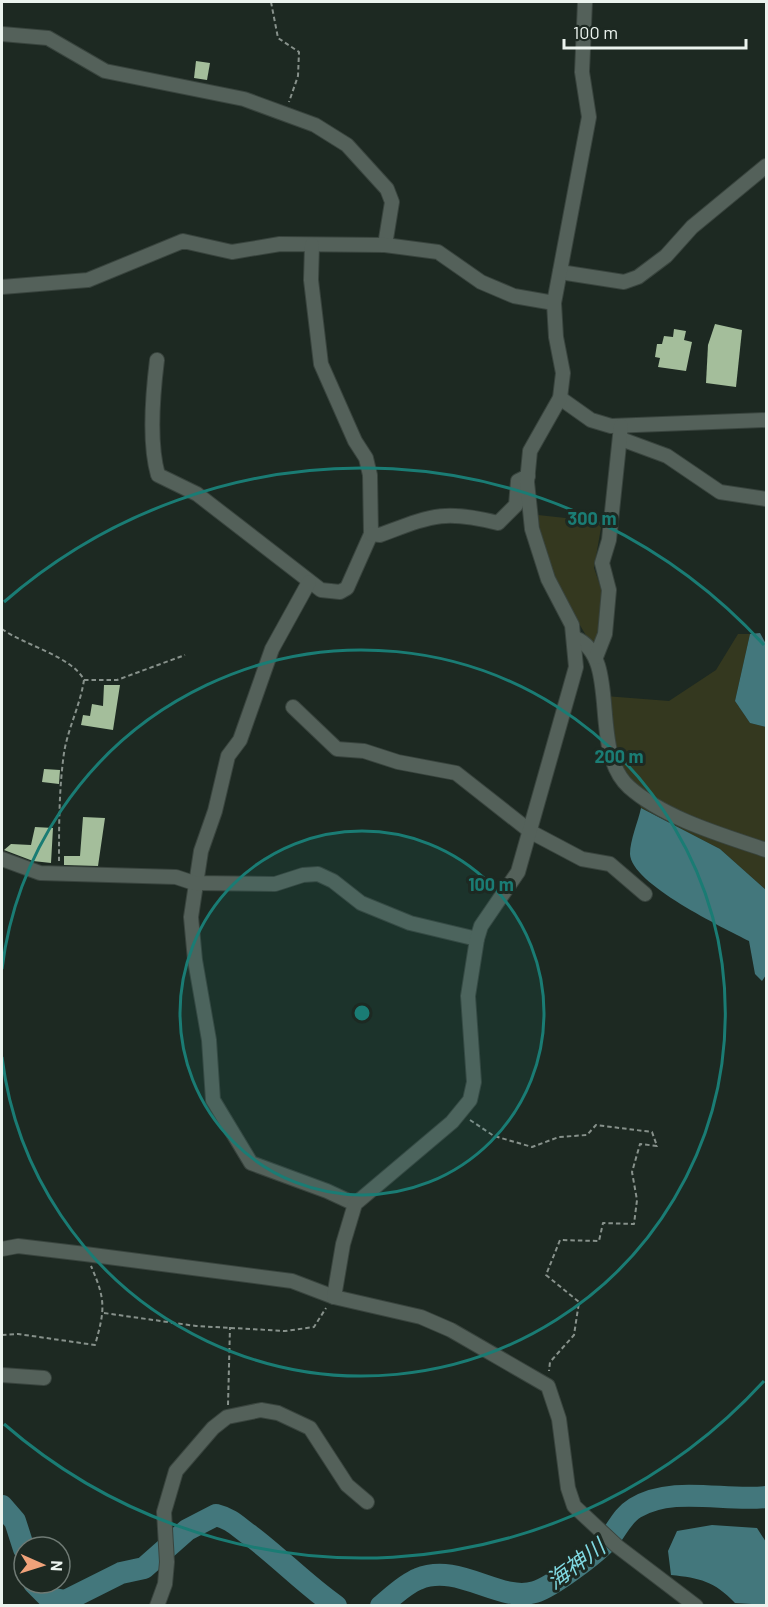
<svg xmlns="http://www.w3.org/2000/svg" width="768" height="1607" font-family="Barlow,'Noto Sans JP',sans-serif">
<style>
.green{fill:#34381f}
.water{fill:#43777c}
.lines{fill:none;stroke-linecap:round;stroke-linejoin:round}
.river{stroke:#43777c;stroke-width:22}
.building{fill:#a4be9b}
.minor-casing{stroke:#39443e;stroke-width:16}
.path{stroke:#87918b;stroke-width:2;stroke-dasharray:4.5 3;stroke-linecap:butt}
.minor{stroke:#54615a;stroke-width:14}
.ring{fill:none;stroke:#1a7c74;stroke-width:3}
.labels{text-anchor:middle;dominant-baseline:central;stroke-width:6;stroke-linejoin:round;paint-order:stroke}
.water-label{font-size:22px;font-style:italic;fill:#7fd8e1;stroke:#1d2922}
.centre{fill:#1a7c74;stroke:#1d2922;stroke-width:3}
.ring-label{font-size:18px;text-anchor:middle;font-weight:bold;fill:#1a7c74;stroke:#1d2922;stroke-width:6;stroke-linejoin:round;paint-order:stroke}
</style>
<rect width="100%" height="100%" fill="#1d2922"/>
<g class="green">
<path d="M538 515 602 522 594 568 603 594 599 634 593 647C568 605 543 564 538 515Z"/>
<polygon points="738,634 750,634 735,701 750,723 766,727 766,890 720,849 641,808 607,740 605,696 669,701 716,670"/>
</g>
<g class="water">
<polygon points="760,633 766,644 766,727 750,723 735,701 750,634"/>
<path d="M641 808 720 849 766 890V975L762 981 755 974 749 941C724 928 631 884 630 854 630 840 638 822 641 808Z"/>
<path d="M712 1525 757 1528 766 1542V1605L735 1603C714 1581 700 1578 671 1575L668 1551 677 1531Z"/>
</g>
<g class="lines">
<g class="river">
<polyline points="2,1506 15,1521 24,1549"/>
<path d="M34 1583 49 1598 65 1601 121 1573 144 1568 187 1530 216 1515C232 1519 238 1527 251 1536 280 1558 306 1585 336 1606"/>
<path d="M381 1606C392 1597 405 1584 418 1579 459 1562 499 1603 535 1592 552 1587 597 1553 609 1539 618 1528 622 1516 635 1508 673 1485 725 1502 766 1497"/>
</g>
</g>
<g class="building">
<polygon points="196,61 210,63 207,80 194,78"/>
<polygon points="715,324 742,330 736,387 706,383 708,345"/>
<polygon points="674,329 686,331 684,340 692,342 686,371 658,367 660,358 655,357 657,344 662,344 664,336 673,337"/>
<polygon points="104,685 120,685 113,730 81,725 83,715 90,716 92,704 103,706"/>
<polygon points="44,769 60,770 59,784 42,782"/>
<polygon points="83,817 105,818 98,866 64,865 64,856 80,856"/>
<polygon points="35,827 53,828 51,863 33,861 4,850 11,844 31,845"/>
</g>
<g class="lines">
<defs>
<g id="minor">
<polyline points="2,34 48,38 105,71 244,99 315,125 347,145 387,189 392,202 385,245"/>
<polyline points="560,272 624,282 638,277 666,256 692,227 766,166"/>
<polyline points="2,287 88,280 183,241 232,252 280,244 385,245 438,252 481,282 514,296 554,303"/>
<path d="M157 360C153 392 149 444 158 475L197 494 321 590 340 592 347 588 371 534 370 475 366 458 355 441 321 364 311 280 312 245"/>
<polyline points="560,398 591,420 611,426 766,420"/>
<polyline points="621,439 667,456 720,492 766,499"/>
<path d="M371 534 380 535C431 516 443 509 498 523L516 505 518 481 528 476"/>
<polyline points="309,582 272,649 240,740 228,756 215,811 201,851 191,917 195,960 209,1040 213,1100 251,1163 327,1191 355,1204"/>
<path d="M575 638C622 657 588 750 629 787 665 819 722 835 766 850"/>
<polyline points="596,657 605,634 609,590 602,563 609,540 621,426"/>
<polyline points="293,707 337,749 364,751 398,762 456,773 531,832 582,859 610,864 645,894"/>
<polyline points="2,859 40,873 176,877 194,883 275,884 303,875 318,874 333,881 361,903 410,923 477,939"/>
<polyline points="2,1249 18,1246 85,1254 292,1281 334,1297 421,1317 451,1330 548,1386 559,1419 568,1488 574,1506 617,1546 696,1606"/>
<polyline points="334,1297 343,1244 355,1204 452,1122 470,1100 474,1082 468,996 477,939 481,926 518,872 576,667 572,625 548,579 532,529 527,482 530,451 560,398 563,373 556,337 554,303 589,117 582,72 585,2"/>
<polyline points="2,1375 44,1378"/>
<polyline points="157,1606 165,1584 167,1562 164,1512 176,1471 213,1428 227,1417 261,1410 278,1413 310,1428 347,1485 367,1502"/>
</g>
</defs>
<use href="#minor" class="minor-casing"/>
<g class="path">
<polyline points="271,2 278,38 299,52 298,76 289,102"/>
<path d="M2 629C24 645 73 657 84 680 80 706 68 728 64 753 59 789 59 825 59 861"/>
<polyline points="84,680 117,680 185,655"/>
<polyline points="470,1120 494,1136 532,1147 559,1137 587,1135 596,1125 652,1132 657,1146 640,1144 632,1172 637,1200 634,1224 603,1223 599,1241 560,1240 546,1275 579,1302 574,1335 550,1362 549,1371"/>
<polyline points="104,1313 196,1326 285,1331 314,1327 326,1308"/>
<path d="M2 1335 18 1334 95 1345C105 1310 106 1300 91 1266"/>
<polyline points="228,1405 230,1327"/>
</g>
<use href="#minor" class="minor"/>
</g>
<circle cx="362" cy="1013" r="182" fill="#1a7c74" fill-opacity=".12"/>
<g class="ring">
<circle cx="362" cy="1013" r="182"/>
<path d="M2 969A363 363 0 1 1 2 1057"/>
<path d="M764 1381A545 545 0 0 1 4 1424M4 602A545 545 0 0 1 764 645"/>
</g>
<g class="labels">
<g class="water-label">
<text transform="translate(575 1563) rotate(-37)">海神川</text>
</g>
</g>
<circle cx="362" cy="1013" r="9" class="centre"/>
<g class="ring-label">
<text x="592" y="525">300 m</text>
<text x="619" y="763">200 m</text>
<text x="491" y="891">100 m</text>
</g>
<rect width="768" height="1607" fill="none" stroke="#ebf3ee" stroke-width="6"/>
<g transform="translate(42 1565) rotate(93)"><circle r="28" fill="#1d2922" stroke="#6f7a74" stroke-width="1.5"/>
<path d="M0-4.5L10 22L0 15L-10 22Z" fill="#f0a27a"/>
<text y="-9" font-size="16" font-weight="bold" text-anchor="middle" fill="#ebf3ee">N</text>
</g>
<path d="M564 39v9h182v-9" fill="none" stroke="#ebf3ee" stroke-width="3"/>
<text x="573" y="39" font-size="18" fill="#ebf3ee" stroke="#1d2922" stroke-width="4.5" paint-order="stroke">100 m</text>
</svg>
